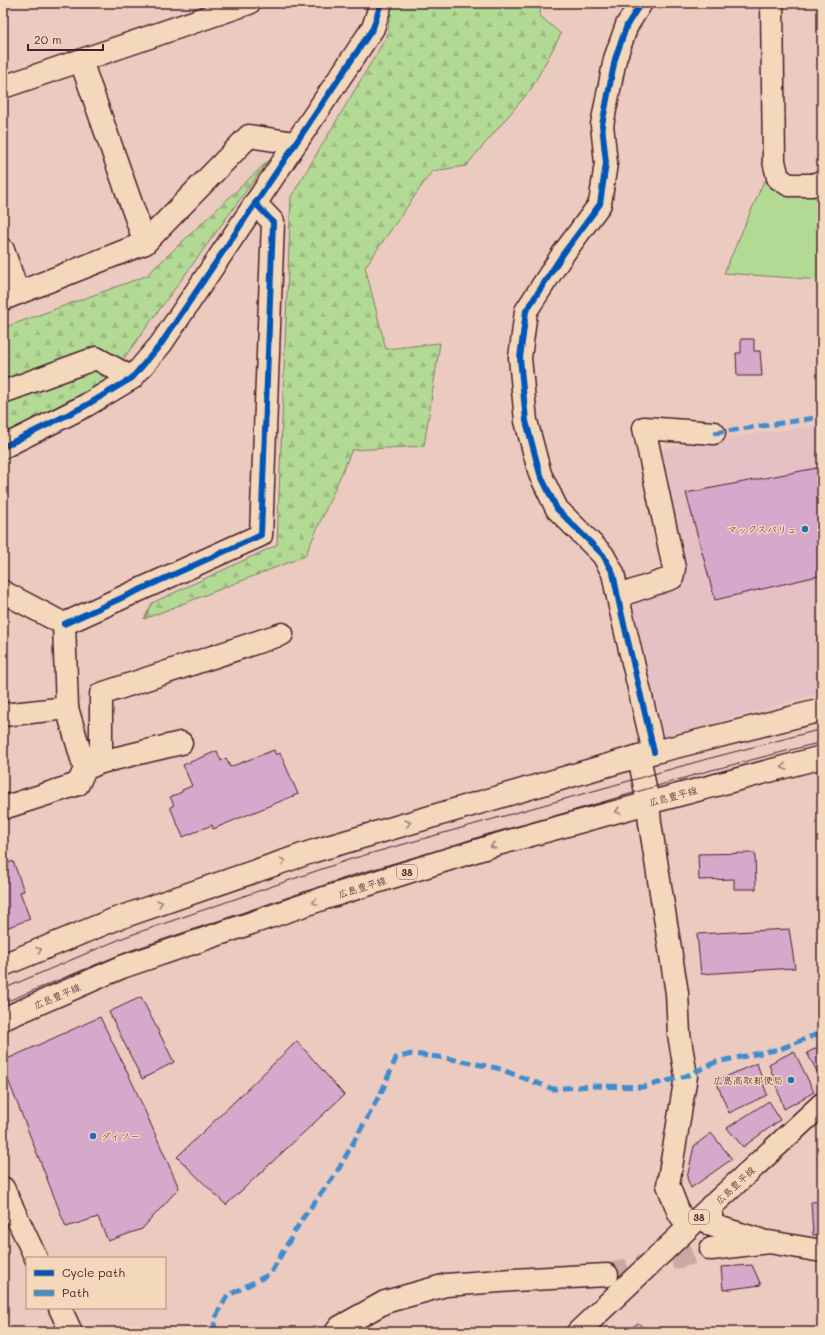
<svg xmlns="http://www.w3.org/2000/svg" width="825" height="1335" font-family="Mali,'Klee One',sans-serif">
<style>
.built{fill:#e5c0c4}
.forest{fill:url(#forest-firs);stroke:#7e7c60}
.park{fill:#b3da95;stroke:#7e7c60}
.building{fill:#d6a9cc;stroke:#4a1f2b}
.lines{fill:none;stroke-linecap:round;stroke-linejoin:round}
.minor-tunnel{stroke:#cba8a2;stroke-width:22;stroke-dasharray:22 11;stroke-linecap:butt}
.minor-casing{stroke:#4a1f2b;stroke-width:25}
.major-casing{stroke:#4a1f2b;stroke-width:25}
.minor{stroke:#f4d8bb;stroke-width:22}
.major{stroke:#f4d8bb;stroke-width:22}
.tram{stroke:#4a1f2b;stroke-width:1}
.quiet{stroke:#418dcd;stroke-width:5;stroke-dasharray:10 5;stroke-linecap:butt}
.cycleway-casing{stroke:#f4d8bb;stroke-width:8}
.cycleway{stroke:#0057b8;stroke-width:6}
.oneway{stroke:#9f7c73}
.poi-dot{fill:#1f6fb2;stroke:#f4d8bb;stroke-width:1.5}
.labels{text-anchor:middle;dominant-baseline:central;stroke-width:3;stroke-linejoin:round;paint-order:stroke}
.shield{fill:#f4d8bb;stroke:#7d5656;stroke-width:1}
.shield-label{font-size:9px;font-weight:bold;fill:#4a1f2b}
.poi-label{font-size:10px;fill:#4a1f2b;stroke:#f4d8bb;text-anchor:end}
.street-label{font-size:10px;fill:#4a1f2b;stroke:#f4d8bb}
</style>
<defs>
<pattern id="forest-firs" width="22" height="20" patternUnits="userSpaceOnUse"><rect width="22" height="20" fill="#b3da95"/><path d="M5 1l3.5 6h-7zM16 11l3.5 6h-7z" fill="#9bbb81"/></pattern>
</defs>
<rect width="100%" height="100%" fill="#ebcac0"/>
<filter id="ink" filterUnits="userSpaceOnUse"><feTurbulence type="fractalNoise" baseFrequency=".025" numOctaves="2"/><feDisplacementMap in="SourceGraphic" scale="8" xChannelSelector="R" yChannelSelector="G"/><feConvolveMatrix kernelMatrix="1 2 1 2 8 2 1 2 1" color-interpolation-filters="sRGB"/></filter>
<g filter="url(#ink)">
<polygon class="built" points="822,425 822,692 665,737 632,602 677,586 658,450 735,437"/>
<g class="forest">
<polygon points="392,3 541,3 540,16 561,34 531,89 466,166 432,171 365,267 386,349 440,343 424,446 352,450 305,556 144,619 152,603 277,545 291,197 387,36"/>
<polygon points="268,161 108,380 3,434 3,328 146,276"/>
</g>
<polygon class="park" points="764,181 794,195 822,189 822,280 724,273"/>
<g class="building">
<polygon points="741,339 754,339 754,351 760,351 762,376 737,376 736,353 741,353"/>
<polygon points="822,467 822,575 715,600 686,493"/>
<polygon points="274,750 276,755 280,753 298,794 213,829 212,825 183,837 170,807 174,805 170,797 182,792 182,790 192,786 183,765 217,751 221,761 226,758 230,767"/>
<polygon points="3,847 9,863 13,861 24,891 20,892 30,919 3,929"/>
<polygon points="755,853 756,889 734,889 734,879 699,880 698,854"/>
<polygon points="789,929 795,968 701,974 697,934"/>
<polygon points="141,997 174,1062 142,1079 109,1012"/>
<polygon points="100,1017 133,1084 179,1188 142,1229 108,1241 98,1217 66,1227 3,1067 3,1061"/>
<polygon points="297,1041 344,1095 226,1205 177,1157"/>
<polygon points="822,1045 822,1073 819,1075 807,1053"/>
<polygon points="794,1051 814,1092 784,1109 769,1064"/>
<polygon points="757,1063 767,1095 729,1113 716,1081"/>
<polygon points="769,1101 780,1120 743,1147 727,1128"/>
<polygon points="711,1133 732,1159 691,1188 687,1178 694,1146"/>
<polygon points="822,1152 822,1163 817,1157"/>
<polygon points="822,1201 822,1235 813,1235 811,1202"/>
<polygon points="752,1265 761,1285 723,1290 721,1267"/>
<polygon points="638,1323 648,1332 626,1332"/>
</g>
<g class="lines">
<polyline class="minor-tunnel" points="607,1275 711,1249"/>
<defs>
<g id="minor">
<polyline points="641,3 627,25 615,59 602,125 606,163 600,204 563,254 526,311 520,358 526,421 540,474 557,509 603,555 613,573 620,607 654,752"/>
<polyline points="772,3 774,161 778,178 789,185 812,185 822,182"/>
<polyline points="81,61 145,243"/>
<polyline points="3,87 249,3"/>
<polyline points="3,250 18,293"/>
<polyline points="3,299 145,243 249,136 295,143"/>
<polyline points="3,392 96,358 132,378"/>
<polyline points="3,447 85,406 132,378 161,344 373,28 381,3"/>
<polyline points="3,592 64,624 67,708 85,769 78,784 3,808"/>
<polyline points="618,596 672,578 674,568 644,428 714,433"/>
<polyline points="64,624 261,535 273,222 255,203"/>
<polyline points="3,715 67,708"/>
<polyline points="639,756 648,803 650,823 677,993 679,1034 686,1076 668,1185 679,1213 689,1227"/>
<polyline points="101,762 181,743"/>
<polyline points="85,769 101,762 101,694 282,634"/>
<polyline points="3,1188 36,1258"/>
<polyline points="711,1206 711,1225 760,1240"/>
<polyline points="711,1249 769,1242 822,1251"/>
<polyline points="60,1308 71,1332"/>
<polyline points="336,1332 340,1327 385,1302 446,1285 513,1280 607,1275"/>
</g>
<g id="major">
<polyline points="3,965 113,920 314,851 639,756 822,710"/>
<polyline points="3,1019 122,967 325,898 494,845 648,803 822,757"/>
<polyline points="578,1332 689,1227 822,1104"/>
</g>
</defs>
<use href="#minor" class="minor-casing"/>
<use href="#major" class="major-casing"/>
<use href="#minor" class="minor"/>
<use href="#major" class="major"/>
<g class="tram">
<polyline points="3,989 125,937 351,859 707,759 822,729"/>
<polyline points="3,1003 129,951 357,874 708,771 822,742"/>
</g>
<g class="quiet">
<polyline points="714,433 822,417"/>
<polyline points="215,1332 214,1320 227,1296 270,1274 302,1219 337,1172 382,1091 396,1058 412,1054 446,1058 497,1068 553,1089 591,1086 643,1087 686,1076 716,1062 780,1049 815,1035 822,1030"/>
</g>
<defs>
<g id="cycleway">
<polyline points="641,3 627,25 615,59 602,125 606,163 600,204 563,254 526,311 520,358 526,421 540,474 557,509 603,555 613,573 620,607 654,752"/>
<polyline points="3,447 85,406 132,378 161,344 373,28 381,3"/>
<polyline points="64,624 261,535 273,222 255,203"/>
</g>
</defs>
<use href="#cycleway" class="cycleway-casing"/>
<use href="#cycleway" class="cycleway"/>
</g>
<defs><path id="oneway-chevron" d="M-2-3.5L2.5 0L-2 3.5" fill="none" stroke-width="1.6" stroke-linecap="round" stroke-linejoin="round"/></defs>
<g class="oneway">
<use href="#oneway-chevron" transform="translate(784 767) rotate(165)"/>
<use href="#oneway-chevron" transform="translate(618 811) rotate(164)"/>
<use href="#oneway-chevron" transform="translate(408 823) rotate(-16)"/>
<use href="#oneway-chevron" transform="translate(493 846) rotate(163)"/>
<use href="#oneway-chevron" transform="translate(283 861) rotate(-19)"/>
<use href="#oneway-chevron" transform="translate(315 902) rotate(161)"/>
<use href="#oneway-chevron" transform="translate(160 903) rotate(-19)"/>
<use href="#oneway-chevron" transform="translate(39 950) rotate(-22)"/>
</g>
</g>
<g class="poi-dot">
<circle cx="805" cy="529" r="4"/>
<circle cx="791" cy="1080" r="4"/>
<circle cx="93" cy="1136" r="4"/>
</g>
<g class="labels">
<g class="shield">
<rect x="397" y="865" width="20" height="14" rx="3"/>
<rect x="689" y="1210" width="20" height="14" rx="3"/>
</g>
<g class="shield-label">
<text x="407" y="872">38</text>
<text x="699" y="1217">38</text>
</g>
<g class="poi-label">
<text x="797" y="529">マックスバリュ</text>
<text x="783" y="1080">広島高取郵便局</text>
<text x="101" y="1136" text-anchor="start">ダイソー</text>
</g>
<g class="street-label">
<text transform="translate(673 796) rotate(-15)">広島豊平線</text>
<text transform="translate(362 887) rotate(-17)">広島豊平線</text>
<text transform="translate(57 996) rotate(-23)">広島豊平線</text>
<text transform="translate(735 1185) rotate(-43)">広島豊平線</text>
</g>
</g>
<rect width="825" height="1335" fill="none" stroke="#f4d8bb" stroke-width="16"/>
<rect x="8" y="8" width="809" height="1319" fill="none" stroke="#4a1f2b" stroke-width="1.5" filter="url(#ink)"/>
<rect x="26" y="1257" width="140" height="52" fill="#f4d8bb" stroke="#b08e81"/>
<rect x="34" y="1270" width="20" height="6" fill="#0057b8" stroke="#b08e81"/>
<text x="62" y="1277" font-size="12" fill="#4a1f2b">Cycle path</text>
<rect x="34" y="1290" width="20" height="6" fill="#418dcd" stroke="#b08e81"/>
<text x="62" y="1297" font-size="12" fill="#4a1f2b">Path</text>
<path d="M28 44v6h75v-6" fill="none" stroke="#4a1f2b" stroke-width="2"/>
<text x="34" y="44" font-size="12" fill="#4a1f2b" stroke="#f4d8bb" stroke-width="3" paint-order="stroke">20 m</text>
</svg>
